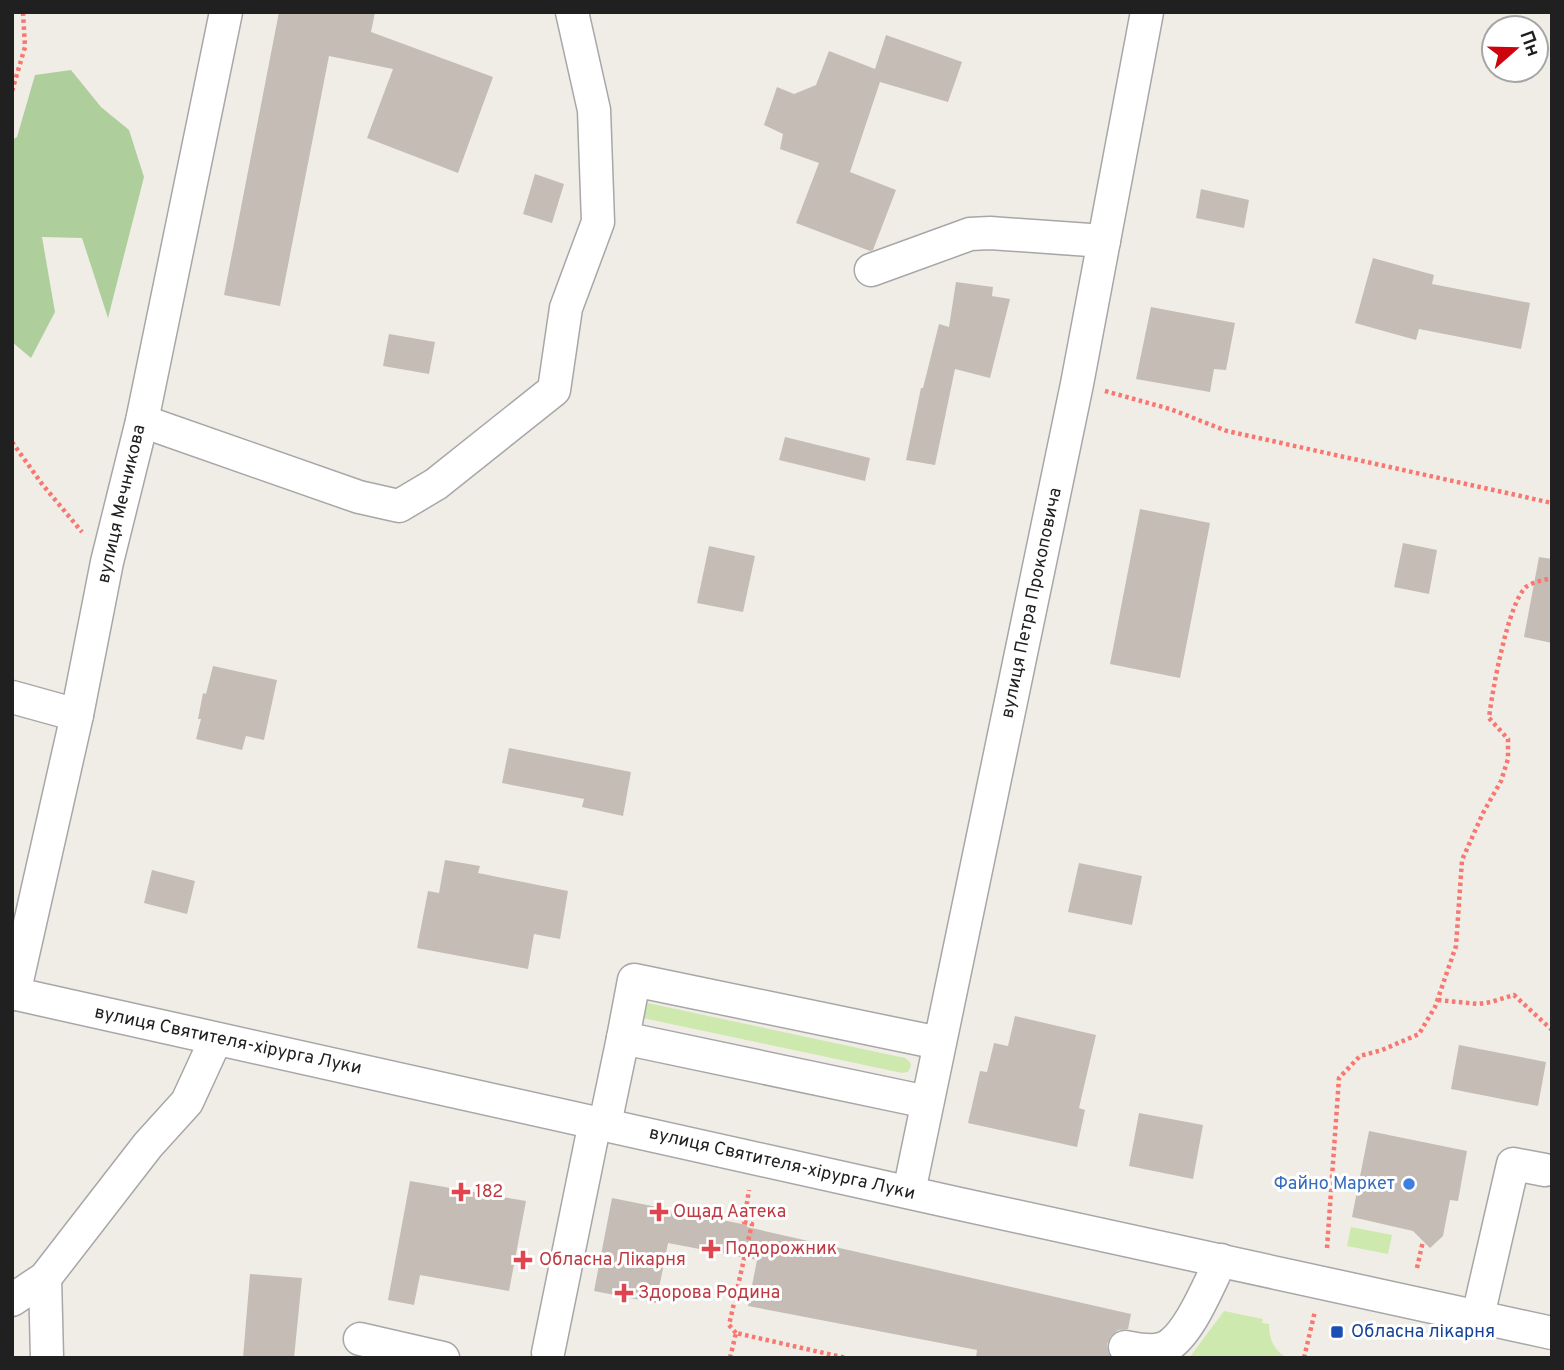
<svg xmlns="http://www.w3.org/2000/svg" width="1564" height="1370" font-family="Overpass,sans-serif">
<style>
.grass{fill:#cee9ae}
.forest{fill:#aecf9c}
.building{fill:#c5bcb6}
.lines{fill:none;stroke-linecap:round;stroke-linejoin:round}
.minor-casing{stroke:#a7a7a7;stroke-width:35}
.path{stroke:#f87770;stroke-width:4.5;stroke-dasharray:3.5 3.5;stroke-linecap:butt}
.minor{stroke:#fff;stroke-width:32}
.shop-dot{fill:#3f7fe0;stroke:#fff;stroke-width:2.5}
.health-dot{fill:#e0444e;stroke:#fff;stroke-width:2.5}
.transit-dot{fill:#1a4fb4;stroke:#fff;stroke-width:2.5}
.labels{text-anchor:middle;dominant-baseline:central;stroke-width:6;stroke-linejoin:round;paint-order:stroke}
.street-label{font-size:18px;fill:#202020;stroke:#fff}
.shop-label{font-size:18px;fill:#366cbe;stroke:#fff;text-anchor:end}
.health-label{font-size:18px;fill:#be3a42;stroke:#fff;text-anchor:start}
.transit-label{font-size:18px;fill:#164399;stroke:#fff;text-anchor:start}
</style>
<rect width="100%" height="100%" fill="#f0ede7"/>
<g class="grass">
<polygon points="643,1002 905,1058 910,1062 911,1066 908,1072 902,1073 638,1017"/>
<polygon points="1351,1227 1392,1235 1388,1254 1347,1246"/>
<path d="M1224 1311 1263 1319 1262 1323 1269 1324C1269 1339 1274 1351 1288 1358H1189Z"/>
</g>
<polygon class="forest" points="71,70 101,107 129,130 144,177 108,318 82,238 42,237 55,312 31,358 12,342 12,140 17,137 35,75"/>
<g class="building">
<polygon points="279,12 375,12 371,32 493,77 458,173 367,138 393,69 329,56 280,306 224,295"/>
<polygon points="886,35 962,62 948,102 880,82 850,172 896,190 873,250 870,251 796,223 819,163 780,149 783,134 764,125 777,87 794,94 816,85 829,51 875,69"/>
<polygon points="535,174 564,184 552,223 523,214"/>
<polygon points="1201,189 1249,200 1244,228 1196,218"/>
<polygon points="1373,258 1434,275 1432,284 1530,303 1521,349 1419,329 1416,340 1355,323"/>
<polygon points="956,282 993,287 992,296 1010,299 990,378 955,369 935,465 906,460 921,388 923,388 939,324 949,327"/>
<polygon points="1151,307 1235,323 1226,370 1214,369 1210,392 1136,379"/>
<polygon points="389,334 435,342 429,374 383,366"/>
<polygon points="785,437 870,458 865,481 779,460"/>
<polygon points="1140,509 1210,523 1180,678 1110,664"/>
<polygon points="1403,543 1437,550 1429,594 1394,587"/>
<polygon points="709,546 755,556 743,612 697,603"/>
<polygon points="1539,557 1552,559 1552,643 1524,637"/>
<polygon points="213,666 277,680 264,740 246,736 242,750 196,739 201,719 198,719 203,693 206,694"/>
<polygon points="509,748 631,772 623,816 582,807 584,799 502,783"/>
<polygon points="445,860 480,866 478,873 568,891 560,939 534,934 528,969 417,948 428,891 439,893"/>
<polygon points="1079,863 1142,876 1132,925 1068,912"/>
<polygon points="152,870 195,881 187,914 144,903"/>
<polygon points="1015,1016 1096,1035 1079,1108 1085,1110 1077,1147 968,1123 980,1071 987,1072 994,1043 1008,1046"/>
<polygon points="1459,1045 1546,1062 1538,1106 1451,1089"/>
<polygon points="1139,1113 1203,1125 1193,1179 1129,1166"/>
<polygon points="1369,1131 1467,1151 1458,1201 1450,1200 1443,1236 1430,1248 1413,1231 1352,1217"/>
<polygon points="410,1181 526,1201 509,1291 420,1275 414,1305 388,1300"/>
<polygon points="612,1198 747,1225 747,1227 1131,1314 1128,1329 1118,1330 1111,1336 1107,1344 1108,1352 1111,1358 976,1358 977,1350 748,1306 757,1260 668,1243 656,1303 594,1291"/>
<polygon points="250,1274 302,1278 294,1358 243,1358"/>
</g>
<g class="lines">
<defs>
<g id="minor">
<polyline points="871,270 970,234 990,233 1104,241"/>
<polyline points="142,421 359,497 399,506 436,484 554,390 566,308 598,222 594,110 572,12"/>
<polyline points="12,697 77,715"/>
<polyline points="12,993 960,1204 1552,1333"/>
<polyline points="14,994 77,715 107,562 142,421 226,12"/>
<polyline points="623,1038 634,980 939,1043"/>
<polyline points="605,1124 623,1038 927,1102"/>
<polyline points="909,1192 1077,384 1147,12"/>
<polyline points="45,1278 47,1358"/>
<polyline points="12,1300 45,1278 148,1145 187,1102 216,1039"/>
<polyline points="1478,1316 1513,1164 1545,1170"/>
<polyline points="360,1339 443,1358"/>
<path d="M1125 1347C1136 1349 1152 1353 1164 1348 1188 1338 1209 1284 1221 1260"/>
<polyline points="548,1353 595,1122"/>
</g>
</defs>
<use href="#minor" class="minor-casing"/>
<g class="path">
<polyline points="12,91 25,47 23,12"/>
<polyline points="1105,391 1170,409 1227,431 1552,503"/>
<polyline points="12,442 42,484 82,532"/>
<polyline points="1438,1000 1478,1004 1491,1002 1514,995 1552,1030"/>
<path d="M1327 1248 1339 1078 1360 1056 1382 1050 1419 1034 1435 1007 1456 946 1462 860 1483 813 1501 781 1508 759V739L1489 718C1492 692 1508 603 1526 587 1532 582 1544 580 1552 578"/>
<polyline points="1417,1268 1423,1241"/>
<polyline points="736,1333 729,1325 752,1224 744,1222 749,1190"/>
<polyline points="730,1358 736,1333 846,1358"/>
<polyline points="1304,1358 1315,1311"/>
</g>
<use href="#minor" class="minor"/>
</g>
<circle class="shop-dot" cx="1409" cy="1184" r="7"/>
<g class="health-dot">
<path d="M457.5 1181.5h7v7h7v7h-7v7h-7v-7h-7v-7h7z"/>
<path d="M655.5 1201.5h7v7h7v7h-7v7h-7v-7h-7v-7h7z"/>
<path d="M707.5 1238.5h7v7h7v7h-7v7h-7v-7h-7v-7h7z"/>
<path d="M519.5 1249.5h7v7h7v7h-7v7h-7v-7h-7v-7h7z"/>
<path d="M620.5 1282.5h7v7h7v7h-7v7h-7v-7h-7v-7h7z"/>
</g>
<rect class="transit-dot" x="1330" y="1325" width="14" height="14" rx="3.5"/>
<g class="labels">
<g class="street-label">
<text transform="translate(122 504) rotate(-77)">вулиця Мечникова</text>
<text transform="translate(1032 603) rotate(-78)">вулиця Петра Прокоповича</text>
<text transform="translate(228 1041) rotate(12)">вулиця Святителя-хірурга Луки</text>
<text transform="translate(782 1164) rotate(13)">вулиця Святителя-хірурга Луки</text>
</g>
<g class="shop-label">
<text x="1395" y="1184">Файно Маркет</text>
</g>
<g class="health-label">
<text x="475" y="1192">182</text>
<text x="673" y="1212">Ощад Аатека</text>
<text x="725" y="1249">Подорожник</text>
<text x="539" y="1260">Обласна Лікарня</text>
<text x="638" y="1293">Здорова Родина</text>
</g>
<g class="transit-label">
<text x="1351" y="1332">Обласна лікарня</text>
</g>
</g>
<rect width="1564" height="1370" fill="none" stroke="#202020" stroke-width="28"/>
<g transform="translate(1515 49) rotate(70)"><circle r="33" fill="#ffffff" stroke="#a6a6a6" stroke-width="2"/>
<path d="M0-5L12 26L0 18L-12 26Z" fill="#cd030e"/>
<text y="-10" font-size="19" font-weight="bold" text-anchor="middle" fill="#202020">Пн</text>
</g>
</svg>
